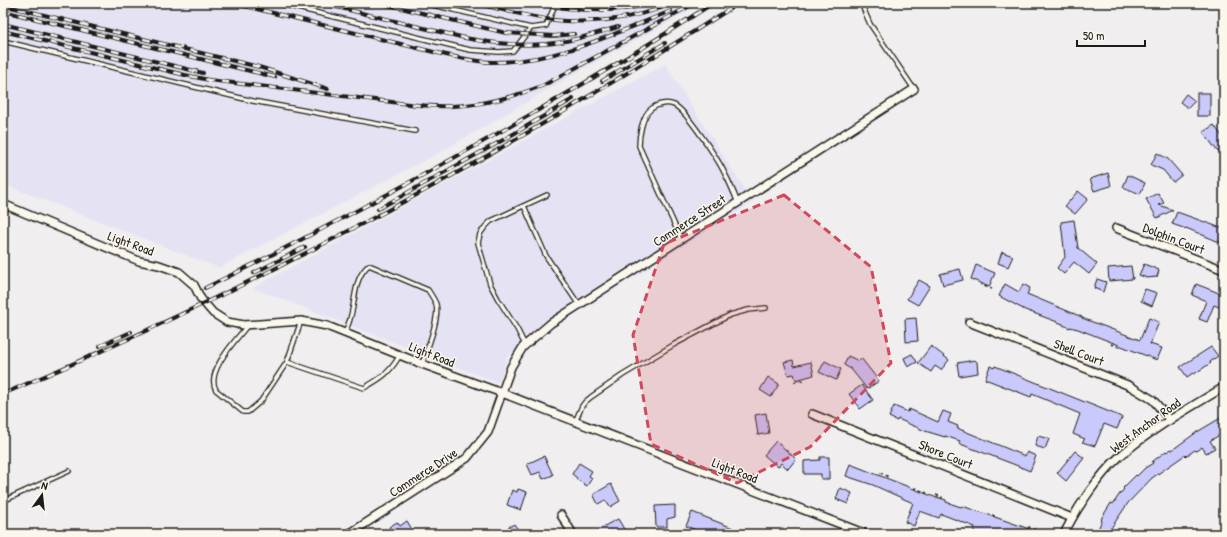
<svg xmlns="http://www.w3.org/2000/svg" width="1227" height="537" font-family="'Patrick Hand',sans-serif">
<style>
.built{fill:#e5e3f3}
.building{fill:#cac9fb;stroke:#1c1c1c}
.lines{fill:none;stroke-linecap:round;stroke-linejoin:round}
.service-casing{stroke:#1c1c1c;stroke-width:6}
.minor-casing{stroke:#1c1c1c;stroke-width:10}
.path{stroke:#1c1c1c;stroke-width:1.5;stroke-dasharray:3 3;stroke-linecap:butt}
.service{stroke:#fbf7ec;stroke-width:3.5}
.minor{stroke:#fbf7ec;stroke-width:7}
.rail-casing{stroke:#1c1c1c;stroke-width:4}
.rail{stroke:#fbf7ec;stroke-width:2.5;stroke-dasharray:8;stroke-linecap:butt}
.marked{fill:#d1495b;fill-opacity:0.2;stroke:#d1495b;stroke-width:3;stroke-dasharray:8 5;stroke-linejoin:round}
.labels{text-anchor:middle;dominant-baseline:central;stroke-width:3;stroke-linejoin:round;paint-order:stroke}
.street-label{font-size:13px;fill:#1c1c1c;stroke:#fbf7ec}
</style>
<rect width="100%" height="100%" fill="#f1eeef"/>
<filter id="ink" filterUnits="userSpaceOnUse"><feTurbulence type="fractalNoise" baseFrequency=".025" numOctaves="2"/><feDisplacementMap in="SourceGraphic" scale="8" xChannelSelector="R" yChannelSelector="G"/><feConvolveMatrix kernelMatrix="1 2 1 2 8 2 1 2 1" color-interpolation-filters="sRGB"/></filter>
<g filter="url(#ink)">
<g class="built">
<polygon points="3,3 704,3 590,65 448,148 219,268 3,184"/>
<polygon points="665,64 753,202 507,357 499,383 253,288"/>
</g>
<g class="building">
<rect x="1197" y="93" width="13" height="23"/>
<polygon points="1186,94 1195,101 1188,108 1180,102"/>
<polygon points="1214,125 1224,139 1224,147 1218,152 1203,132"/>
<polygon points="1157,153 1168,159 1182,175 1173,182 1163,170 1151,165"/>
<polygon points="1108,173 1111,186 1094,191 1090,179"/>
<polygon points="1128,175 1145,183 1140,194 1123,187"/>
<polygon points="1078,191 1088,199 1075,214 1065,206"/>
<polygon points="1158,193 1164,203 1159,205 1173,210 1157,218 1146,199"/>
<polygon points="1177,212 1224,229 1224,244 1186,228 1186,229 1172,224"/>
<polygon points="1074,220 1078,248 1097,264 1089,274 1074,262 1064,274 1057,268 1065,257 1061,222"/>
<polygon points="1002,252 1013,256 1008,267 998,263"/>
<polygon points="1144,264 1159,270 1157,277 1147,278 1139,275"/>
<polygon points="976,265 995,273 989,287 971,279"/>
<polygon points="1131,266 1133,279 1109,281 1108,268"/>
<polygon points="960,269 963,280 943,285 940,274"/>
<polygon points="1097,279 1106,282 1103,292 1094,288"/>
<polygon points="919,280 930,286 918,305 907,299"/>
<polygon points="1005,284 1019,292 1023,284 1030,288 1027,294 1082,317 1082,318 1140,340 1149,318 1159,322 1150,344 1162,348 1157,360 1078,329 1070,327 1070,328 1063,325 1063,324 1025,310 999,296"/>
<polygon points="1196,284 1224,295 1224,309 1214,305 1207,322 1199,319 1206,301 1192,295"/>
<polygon points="1145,289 1157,293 1152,306 1141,301"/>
<polygon points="916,318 918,341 906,342 905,319"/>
<polygon points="931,346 949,360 941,370 935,366 931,372 918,363"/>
<polygon points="1211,347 1218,356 1210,362 1211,363 1194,374 1193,373 1187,377 1180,367"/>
<polygon points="912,354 917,362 908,367 904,358"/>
<polygon points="848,356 859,361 861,358 879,381 867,389 851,369 844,365"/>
<polygon points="793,360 794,366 811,362 814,375 796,380 794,374 788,375 784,362"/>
<polygon points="975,360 977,362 978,373 959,376 957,363"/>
<polygon points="825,361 841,369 836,380 819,372"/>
<polygon points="990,366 994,368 995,366 1122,417 1117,429 1104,424 1095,446 1082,442 1085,439 1073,434 1080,414 1032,394 1031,397 985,379"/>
<polygon points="768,377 779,384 771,397 760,390"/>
<polygon points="862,385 873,400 860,409 849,394"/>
<polygon points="894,406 908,412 909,409 938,422 943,411 951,414 948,422 958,426 957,428 1025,456 1027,452 1036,456 1030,471 1013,464 963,445 959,443 960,441 945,436 945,437 925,431 898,419 897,421 889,417"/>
<polygon points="766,413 769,433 758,435 755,415"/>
<polygon points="1224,416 1224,432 1210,441 1215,448 1206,453 1202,447 1196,451 1195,450 1186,456 1185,455 1152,478 1128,503 1107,534 1096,534 1102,520 1101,519 1111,503 1113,504 1119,495 1124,489 1123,488 1136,475 1137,476 1145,468 1153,463 1152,462 1166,451 1167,452 1171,449 1172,450 1197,432"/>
<polygon points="1038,436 1049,439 1045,449 1035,446"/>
<polygon points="776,441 796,459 788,469 781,463 778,467 764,455"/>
<polygon points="1075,451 1084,458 1066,481 1057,473"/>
<polygon points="544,456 553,475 543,479 540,472 532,475 527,464"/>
<polygon points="820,457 829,457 829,479 821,479 821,474 804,474 804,461 820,460"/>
<polygon points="579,463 592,471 589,476 592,478 587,486 576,479 577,478 572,474"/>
<polygon points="850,464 937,498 937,497 946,500 946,502 961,507 962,506 989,515 1041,533 1041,534 973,534 975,527 941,514 939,518 920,511 914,526 905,522 913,503 873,485 846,476"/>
<polygon points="611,484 620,501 610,507 605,500 598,504 594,496 594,494"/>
<polygon points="840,488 852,493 848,504 836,499"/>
<polygon points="518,489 527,492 521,510 507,505 512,490 517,492"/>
<polygon points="675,505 675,517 667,519 667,527 656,527 655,506"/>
<polygon points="692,512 733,528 731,534 706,534 686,526"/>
<polygon points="618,519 627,534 592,534 608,524"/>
<polygon points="407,521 413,531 407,534 393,534 389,527 397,522 400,526"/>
<polygon points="514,524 521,534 497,534"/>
</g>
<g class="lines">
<defs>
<g id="service">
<polyline points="277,3 470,50 499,52 513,51 531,28 546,26 556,3"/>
<polyline points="424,3 531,28"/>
<polyline points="861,3 870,24 914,89"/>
<polyline points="3,41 253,101 415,131"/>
<polyline points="524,206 546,256 579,305"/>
<path d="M681 239 639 146C639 136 642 116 651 109 657 104 667 102 674 105 686 110 719 161 725 174 730 183 734 193 738 203"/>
<path d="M247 326C236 340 205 372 216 390L243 412H248L261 401 287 362 301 321"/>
<path d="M345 333C347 327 350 321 351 315 356 298 354 277 369 265L428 290C431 295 434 299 436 304 440 318 427 349 422 364"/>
<polyline points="525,345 517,329 498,299 490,284 483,260 478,243 480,234 485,227 491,221 547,195"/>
<path d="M287 362 364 388C381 378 389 374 400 355"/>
<polyline points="575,422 582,406 585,402 591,397 623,375 675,344 730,315 748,310 766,308"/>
<polyline points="3,501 69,471"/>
</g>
<g id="minor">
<polyline points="3,204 139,261 159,265 179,272 194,285 201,299 213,313 227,322 244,325 301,321 327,326 422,364 502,393 866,534"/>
<polyline points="1116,228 1224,270"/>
<polyline points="969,322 1130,386 1153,400 1170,420"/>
<polyline points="812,414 1072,518"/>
<polyline points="561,515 573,534"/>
<polyline points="349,534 467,458 488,432 511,367 523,347 551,323 914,89"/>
<path d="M1064 534C1076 509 1099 475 1119 457 1151 429 1188 409 1224 387"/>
</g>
</defs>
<use href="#service" class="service-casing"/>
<use href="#minor" class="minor-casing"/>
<g class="path">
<polyline points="982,283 981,285 992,289"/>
<polyline points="1111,344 1119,347 1120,346"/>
<polyline points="794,382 803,380 802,378"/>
<polyline points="880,473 887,476 886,478"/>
<polyline points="915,489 915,488 927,493"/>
<polyline points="936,495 942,497 941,499"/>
<polyline points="992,515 997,517 997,518"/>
<polyline points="1028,528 1029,527 1036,530"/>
</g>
<use href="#service" class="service"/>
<use href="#minor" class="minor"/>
<defs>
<g id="rail">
<path d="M232 3 442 54C459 58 476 62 493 62 557 62 613 34 671 11"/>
<path d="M320 3 465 38C491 43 519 46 545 44 570 42 594 34 618 27"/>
<polyline points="380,3 506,33 554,36 574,34"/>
<path d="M475 3C504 10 535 19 565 21 602 23 640 17 674 3"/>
<path d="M537 3C576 12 617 13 657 3"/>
<polyline points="3,5 259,67 328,89"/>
<polyline points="3,11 275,77"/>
<polyline points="3,24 203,73"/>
<path d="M3 31 185 75 209 80 400 103C417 105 434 107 452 106 484 105 514 97 544 85L695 3"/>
<polyline points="602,81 665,43"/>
<polyline points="378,209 503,140 573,99"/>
<polyline points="254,273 305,247"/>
<path d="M205 288C267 258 328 226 388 194 499 134 608 72 713 3"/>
<polyline points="100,346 131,332"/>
<path d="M3 394C115 347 225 295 333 239 391 209 449 178 506 145 585 100 662 52 739 3"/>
</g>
</defs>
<use href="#rail" class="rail-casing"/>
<use href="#rail" class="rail"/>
</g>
</g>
<path class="marked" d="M784 195 871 267 891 363 810 447 737 483 651 444 633 335 664 244Z"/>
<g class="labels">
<g class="street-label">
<text transform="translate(689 220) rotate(-33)">Commerce Street</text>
<text transform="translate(1174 238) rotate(21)">Dolphin Court</text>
<text transform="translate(131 243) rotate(20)">Light Road</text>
<text transform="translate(1079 352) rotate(21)">Shell Court</text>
<text transform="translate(432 354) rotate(21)">Light Road</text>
<text transform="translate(1145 425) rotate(-36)">West Anchor Road</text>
<text transform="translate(946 454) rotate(22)">Shore Court</text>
<text transform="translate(735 470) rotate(21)">Light Road</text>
<text transform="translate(423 472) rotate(-33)">Commerce Drive</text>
</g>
</g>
<rect width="1227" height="537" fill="none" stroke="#fbf7ec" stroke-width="16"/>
<rect x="8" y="8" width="1211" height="521" fill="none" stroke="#1c1c1c" stroke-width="1.5" filter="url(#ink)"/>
<g transform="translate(42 495) rotate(15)" stroke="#fbf7ec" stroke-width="3" paint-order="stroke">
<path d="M0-3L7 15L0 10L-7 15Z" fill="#1c1c1c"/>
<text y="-6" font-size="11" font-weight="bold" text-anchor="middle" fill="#1c1c1c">N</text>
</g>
<path d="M1077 40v6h68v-6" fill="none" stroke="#1c1c1c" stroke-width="2"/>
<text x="1083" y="40" font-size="12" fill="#1c1c1c" stroke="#fbf7ec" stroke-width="3" paint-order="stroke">50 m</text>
</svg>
